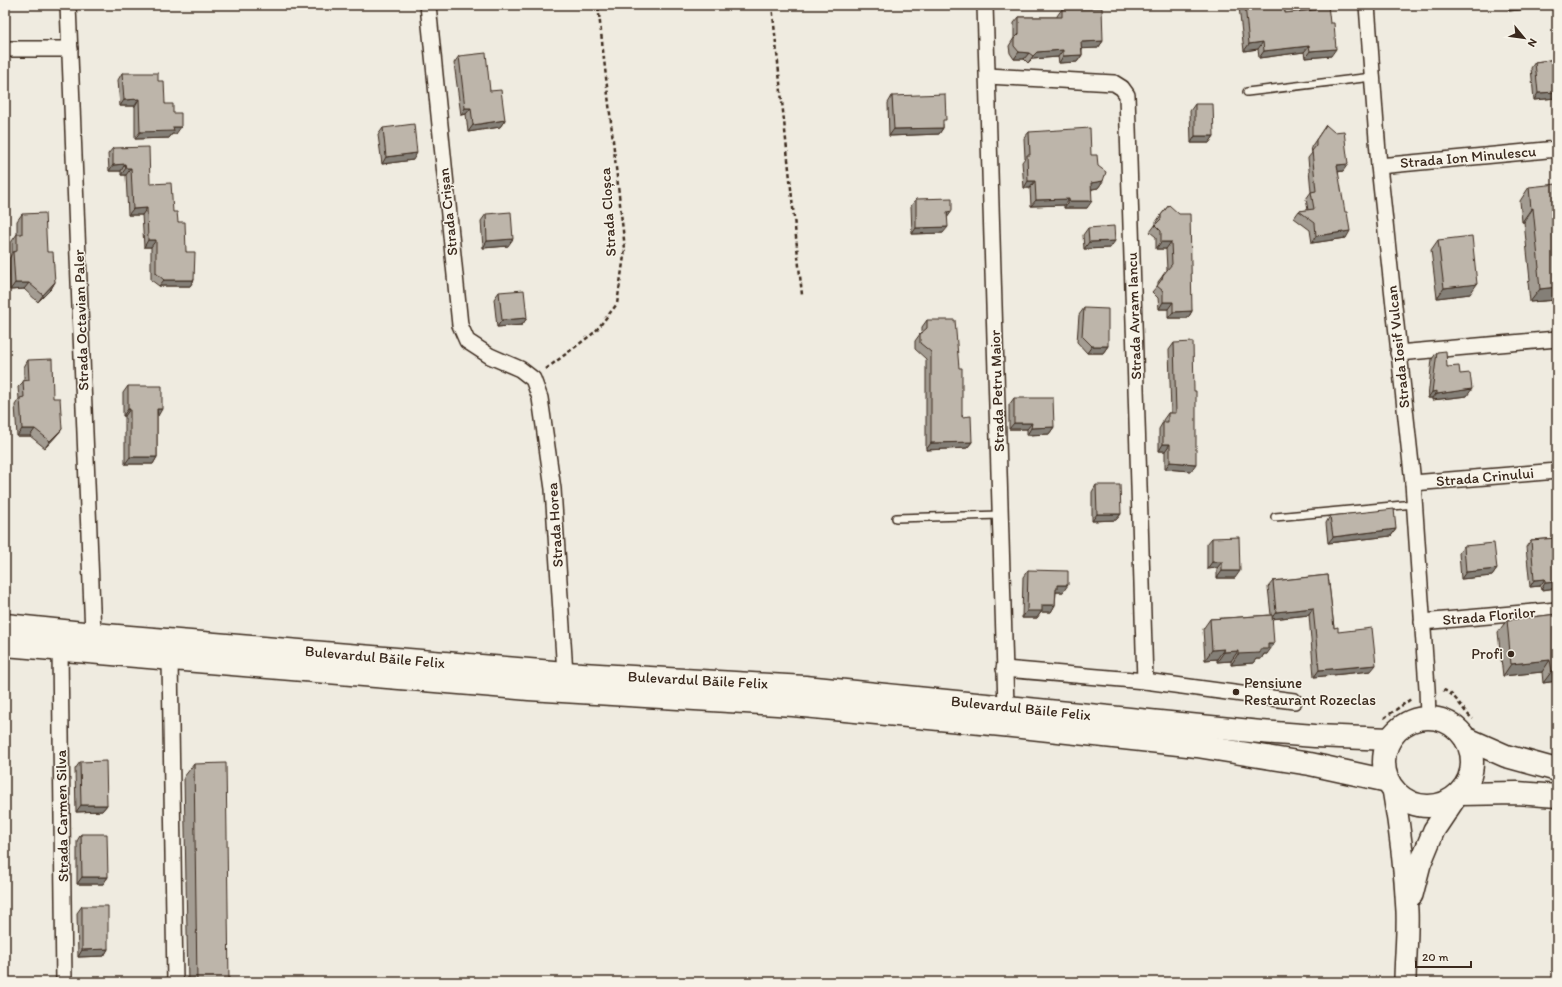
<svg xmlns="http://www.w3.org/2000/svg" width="1562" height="987" font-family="Itim,sans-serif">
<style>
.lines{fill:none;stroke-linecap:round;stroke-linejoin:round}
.service-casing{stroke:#3b2a1e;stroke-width:10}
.minor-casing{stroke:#3b2a1e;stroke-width:18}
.secondary-casing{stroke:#3b2a1e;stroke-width:24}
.primary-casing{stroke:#3b2a1e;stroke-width:25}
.path{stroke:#3b2a1e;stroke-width:2.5;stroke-dasharray:4 3;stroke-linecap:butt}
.service{stroke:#f7f3e8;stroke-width:7}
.minor{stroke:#f7f3e8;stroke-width:15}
.secondary{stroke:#f7f3e8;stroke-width:21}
.primary{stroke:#f7f3e8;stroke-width:22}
.wall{fill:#a39c92;stroke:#3b2a1e}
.shaded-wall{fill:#847f77;stroke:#3b2a1e}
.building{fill:#bdb5aa;stroke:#3b2a1e}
.poi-dot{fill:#3b2a1e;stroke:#f7f3e8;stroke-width:1.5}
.labels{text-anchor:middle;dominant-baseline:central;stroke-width:3;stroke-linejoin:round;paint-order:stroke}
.street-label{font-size:15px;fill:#3b2a1e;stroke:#f7f3e8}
.poi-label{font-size:15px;fill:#3b2a1e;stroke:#f7f3e8;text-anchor:end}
</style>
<rect width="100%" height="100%" fill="#efebe0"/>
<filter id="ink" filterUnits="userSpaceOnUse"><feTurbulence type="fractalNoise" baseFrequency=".025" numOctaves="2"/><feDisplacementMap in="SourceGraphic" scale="8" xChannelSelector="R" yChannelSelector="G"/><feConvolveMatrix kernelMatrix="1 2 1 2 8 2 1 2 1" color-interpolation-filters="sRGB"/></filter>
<g filter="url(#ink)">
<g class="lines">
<defs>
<g id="service">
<polyline points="1247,92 1372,77"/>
<polyline points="1275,517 1414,504"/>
<polyline points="896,518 1000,515"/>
</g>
<g id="minor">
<polyline points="68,5 93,634"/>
<polyline points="428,5 460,325 467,341 490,356 520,369 533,379 540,398 553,489 565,673"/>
<polyline points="985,5 1006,706"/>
<polyline points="1367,5 1379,166 1413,483 1427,688 1428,717"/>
<polyline points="5,49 70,49"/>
<polyline points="988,76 1114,83 1122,88 1127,95 1145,681"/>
<polyline points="1379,166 1557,149"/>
<polyline points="1398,353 1557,339"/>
<polyline points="1413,483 1557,471"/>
<polyline points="1422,622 1557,610"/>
<polyline points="60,650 64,982"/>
<polyline points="170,660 175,982"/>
<polyline points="1004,669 1145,681 1294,701"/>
</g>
<g id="secondary">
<path d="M1393 789C1400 829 1405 870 1407 911 1408 935 1405 959 1405 982"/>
<polyline points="1412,895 1420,864 1434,830 1456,797"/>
</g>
<g id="primary">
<polyline points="5,625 93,634 565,673 805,687 1261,732 1315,736 1390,739"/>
<polyline points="5,645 529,689 793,705 1002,725 1197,746 1310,764 1388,781"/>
<circle cx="1428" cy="762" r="44"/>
<polyline points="1465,738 1506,756 1557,770"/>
<polyline points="1459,794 1517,793 1557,796"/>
</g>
</defs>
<use href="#service" class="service-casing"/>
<use href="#minor" class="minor-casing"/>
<use href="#secondary" class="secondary-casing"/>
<use href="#primary" class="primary-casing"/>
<g class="path">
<polyline points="772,5 802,295"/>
<polyline points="546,369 595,332 617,304 625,249 598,5"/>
<path d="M1443 690C1456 693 1462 711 1473 719"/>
<polyline points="1384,718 1411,699"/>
</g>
<use href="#service" class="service"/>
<use href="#minor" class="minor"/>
<use href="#secondary" class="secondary"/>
<use href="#primary" class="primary"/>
</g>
<g class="wall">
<polygon points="1241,5 1284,5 1285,13 1310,10 1313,5 1328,5 1331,56 1305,58 1304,52 1259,58 1258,49 1244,51 1239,7"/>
<polygon points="1508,5 1550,5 1549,7 1509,11"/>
<polygon points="1062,9 1103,41 1098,48 1082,48 1082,55 1077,62 1059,63 1058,57 1032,59 1028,63 1024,59 1014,59 1010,53 1009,46 1014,38 1014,23 1019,17 1057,17 1057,16"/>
<polygon points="459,56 490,91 505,120 500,127 468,132 466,114 461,115 454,63"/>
<polygon points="1557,59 1557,97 1556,98 1534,100 1531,68 1535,62"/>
<polygon points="122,73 158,81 165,104 173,113 176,134 172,134 169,138 135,139 135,106 120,106 118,80"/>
<polygon points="892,96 943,124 943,128 939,134 889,136 888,103"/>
<polygon points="1195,104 1214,136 1209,143 1191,143 1190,111"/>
<polygon points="1326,125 1343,171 1338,172 1346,238 1312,243 1310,230 1294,218 1299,211 1308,210 1306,199 1311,192 1308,158 1312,153 1311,147"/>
<polygon points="383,128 413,160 382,164 378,135"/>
<polygon points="1029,132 1091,155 1103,181 1098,188 1092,189 1087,208 1064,208 1064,205 1031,206 1030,188 1024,188 1022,162 1025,158 1024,138"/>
<polygon points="113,148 150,184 173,212 178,222 186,252 194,280 190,286 159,286 151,280 151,247 144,247 142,215 128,215 126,175 121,175 121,171 109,171 108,154"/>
<polygon points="1529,187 1557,300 1530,302 1528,282 1530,280 1524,222 1522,222 1520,201"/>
<polygon points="916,199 947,218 943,233 912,234 911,206"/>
<polygon points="1169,205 1192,311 1188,318 1168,318 1168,309 1159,309 1158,298 1152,292 1158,285 1158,282 1167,270 1166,249 1156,249 1156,237 1150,232 1156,224 1156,222 1161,215"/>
<polygon points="22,214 47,252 55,282 51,289 38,302 24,289 10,290 9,259 12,253 12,241 17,234 17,221"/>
<polygon points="486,214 508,246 483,248 481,221"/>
<polygon points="1088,228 1110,248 1084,249 1083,235"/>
<polygon points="1438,240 1470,294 1437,298 1431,250"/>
<polygon points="499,292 527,318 522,325 497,327 494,299"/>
<polygon points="1084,308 1108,346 1103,353 1087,353 1077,342 1079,315"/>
<polygon points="927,320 972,442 967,448 926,450 926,359 915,349 915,341 920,334 922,332 922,327"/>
<polygon points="1174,343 1191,471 1165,469 1165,451 1159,451 1159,429 1163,422 1163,420 1168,413 1171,413 1169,350"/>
<polygon points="1437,352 1447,367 1460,374 1467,396 1432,400 1432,398 1428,398 1432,359"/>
<polygon points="28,360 53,398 62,429 57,435 45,448 30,436 17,436 15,405 19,399 18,387 24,381 24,367"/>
<polygon points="128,386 157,416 157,457 153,464 125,464 125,416 123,416 123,393"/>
<polygon points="1014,398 1054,427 1049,434 1027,435 1027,429 1009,429 1009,405"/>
<polygon points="1096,485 1121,514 1116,520 1092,521 1092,492"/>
<polygon points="1330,516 1396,529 1391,536 1328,543 1326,523"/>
<polygon points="1212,538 1235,578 1217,578 1217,568 1207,569 1207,544"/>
<polygon points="1557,538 1557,588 1541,590 1540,586 1530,587 1526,547 1531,540"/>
<polygon points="1464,546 1497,569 1492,576 1461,579 1459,553"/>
<polygon points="1028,570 1063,592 1056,592 1055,605 1051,612 1041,612 1037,618 1022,618 1023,577"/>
<polygon points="1328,575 1334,628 1338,632 1371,671 1314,677 1309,615 1272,619 1267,654 1264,654 1261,659 1256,659 1253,663 1231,665 1231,661 1217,662 1217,659 1205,660 1203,629 1210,619 1271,615 1268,587 1273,581"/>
<polygon points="1557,614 1557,681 1543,683 1542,672 1503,676 1498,632 1507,620"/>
<polygon points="80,762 107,805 102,811 76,812 75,769"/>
<polygon points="194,764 229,982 188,982 184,777"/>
<polygon points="81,834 108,877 103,884 77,884 77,841"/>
<polygon points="82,906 108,949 104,956 78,957 77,913"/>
</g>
<g class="shaded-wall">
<polygon points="1513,5 1550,5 1549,7 1509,11"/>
<polygon points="1103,41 1098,48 1077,49 1081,42"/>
<polygon points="1263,42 1258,49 1244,51 1249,44"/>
<polygon points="1309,46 1304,52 1259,58 1264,51"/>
<polygon points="1336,49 1331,56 1305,58 1310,51"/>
<polygon points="1063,50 1058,57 1032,59 1028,63 1033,56 1037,52"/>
<polygon points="1019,52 1029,53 1024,59 1014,59"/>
<polygon points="1082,55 1077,62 1059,63 1063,56"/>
<polygon points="1557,92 1557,97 1556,98 1534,100 1538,93"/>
<polygon points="139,99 135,106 120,106 124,100"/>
<polygon points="465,108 471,108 466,114 461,115"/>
<polygon points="505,120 500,127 468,132 473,125"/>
<polygon points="173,127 181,127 176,134 172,134 169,138 135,139 140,132"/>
<polygon points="943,128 939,134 889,136 894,129"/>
<polygon points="1195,136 1214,136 1209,143 1191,143"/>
<polygon points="417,153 413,160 382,164 386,157"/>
<polygon points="125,164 121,171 109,171 113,165"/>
<polygon points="1348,164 1343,171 1332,172 1337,165"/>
<polygon points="126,168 131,168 126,175 121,175"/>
<polygon points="1028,181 1035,181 1030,188 1024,188"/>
<polygon points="1103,181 1098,188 1087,190 1091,183"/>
<polygon points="1069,199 1064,205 1031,206 1036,200"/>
<polygon points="1069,201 1092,201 1087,208 1064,208"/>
<polygon points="147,208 142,215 128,215 133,209"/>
<polygon points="1533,208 1524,222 1522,222 1531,209"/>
<polygon points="952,211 947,218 947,212"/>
<polygon points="948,227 943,233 912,234 916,228"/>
<polygon points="1350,231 1346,238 1312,243 1316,236"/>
<polygon points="513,239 508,246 483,248 487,241"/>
<polygon points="148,240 156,240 151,247 144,247"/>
<polygon points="1115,241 1110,248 1084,249 1089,242"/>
<polygon points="1161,242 1171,242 1166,249 1156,249"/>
<polygon points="164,280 194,280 190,286 159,286"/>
<polygon points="55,282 51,289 38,302 43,295"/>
<polygon points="15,283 29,283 24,289 10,290"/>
<polygon points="1477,284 1470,294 1437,298 1444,288"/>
<polygon points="1557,287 1557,300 1530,302 1540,289"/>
<polygon points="1163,302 1173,302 1168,309 1159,309"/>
<polygon points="1192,311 1188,318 1168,318 1173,312"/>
<polygon points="527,318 522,325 497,327 502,320"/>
<polygon points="1092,346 1108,346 1103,353 1087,353"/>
<polygon points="1472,389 1467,396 1432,400 1437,394"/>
<polygon points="1437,391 1432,398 1428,398 1432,392"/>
<polygon points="128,409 130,409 125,416 123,416"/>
<polygon points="157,409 162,409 158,416"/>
<polygon points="1014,423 1032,423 1027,429 1009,429"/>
<polygon points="1054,427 1049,434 1027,435 1031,428"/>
<polygon points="22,429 35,429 30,436 17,436"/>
<polygon points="62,429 57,435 45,448 50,441"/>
<polygon points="972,442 967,448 926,450 931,443"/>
<polygon points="1163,444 1170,444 1165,451 1159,451"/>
<polygon points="130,457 157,457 153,464 125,464"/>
<polygon points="1170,462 1196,464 1191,471 1165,469"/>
<polygon points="1097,514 1121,514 1116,520 1092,521"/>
<polygon points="1396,529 1391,536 1328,543 1333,537"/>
<polygon points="1212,562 1222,562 1217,568 1207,569"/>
<polygon points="1497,569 1492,576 1461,579 1466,572"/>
<polygon points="1222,571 1240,571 1235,578 1217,578"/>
<polygon points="1545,579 1540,586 1530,587 1534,580"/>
<polygon points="1557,582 1557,588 1541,590 1545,583"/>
<polygon points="1057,585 1068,585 1063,592 1055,592 1052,596"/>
<polygon points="1042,605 1055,605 1051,612 1041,612 1037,618 1022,618 1027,611"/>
<polygon points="1313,608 1309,615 1271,619 1276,612"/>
<polygon points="1268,644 1274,644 1267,654 1264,654 1261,659 1256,659 1253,663 1231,665 1238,654"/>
<polygon points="1224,649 1217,659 1205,660 1212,650"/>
<polygon points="1238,651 1231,661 1217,662 1224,652"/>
<polygon points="1550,660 1542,672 1503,676 1511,664"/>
<polygon points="1376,665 1371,671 1314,677 1319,670"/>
<polygon points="1557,670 1557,681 1543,683 1552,671"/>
<polygon points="81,805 107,805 102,811 76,812"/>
<polygon points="82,877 108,877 103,884 77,884"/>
<polygon points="108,949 104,956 78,957 82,950"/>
</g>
<g class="building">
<polygon points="1245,5 1284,5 1285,13 1315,10 1315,5 1328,5 1330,23 1334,23 1336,49 1310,51 1309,46 1264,51 1263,42 1249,44"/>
<polygon points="1102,8 1103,41 1081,42 1082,55 1063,56 1063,50 1037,52 1033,56 1029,53 1019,52 1014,46 1014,39 1019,34 1019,17 1062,17 1062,9"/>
<polygon points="486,53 490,91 501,90 505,120 473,125 471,108 465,108 459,56"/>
<polygon points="1557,59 1557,92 1538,93 1535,62"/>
<polygon points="122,73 158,73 158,81 164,81 165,104 173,104 173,113 181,113 181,127 173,127 174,131 140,132 139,99 124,100"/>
<polygon points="945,94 946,120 943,120 943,128 894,129 892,96"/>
<polygon points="1195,104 1213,104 1214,136 1195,136"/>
<polygon points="414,124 417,153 386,157 383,128"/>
<polygon points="1326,125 1334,132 1344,131 1348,164 1337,165 1345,212 1347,212 1350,231 1316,236 1315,223 1299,211 1314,209 1311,192 1316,191 1312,151 1316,146 1316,140"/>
<polygon points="1090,128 1091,155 1097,155 1098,166 1106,172 1103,181 1091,183 1092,201 1069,201 1069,199 1036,200 1035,181 1028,181 1027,155 1030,155 1029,132"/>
<polygon points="149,147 150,184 171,183 173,212 177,212 178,222 185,222 186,252 195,252 194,280 164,280 156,273 156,240 148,240 147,208 133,209 131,168 126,168 125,164 113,165 113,148"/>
<polygon points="1557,184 1557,287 1540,289 1538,269 1539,268 1533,208 1531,209 1529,187"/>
<polygon points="952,198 952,211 947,212 948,227 916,228 916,199"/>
<polygon points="1169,205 1179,214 1190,214 1192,311 1173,312 1173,302 1163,302 1163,291 1157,286 1162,279 1163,275 1172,264 1171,242 1161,242 1161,231 1155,225 1161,219 1161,215"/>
<polygon points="511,212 513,239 487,241 486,214"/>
<polygon points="45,213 47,252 53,252 55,282 43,295 29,283 15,283 13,252 17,251 17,234 22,234 22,214"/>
<polygon points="1114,226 1115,241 1089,242 1088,228"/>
<polygon points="1472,236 1477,284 1444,288 1438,240"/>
<polygon points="524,290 527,318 502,320 499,292"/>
<polygon points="1084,308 1108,309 1108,346 1092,346 1082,336"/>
<polygon points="927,320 955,320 959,368 962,368 962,417 971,416 972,442 931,443 931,352 920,343 920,334 927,328"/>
<polygon points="1193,342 1194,391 1196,391 1196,464 1170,462 1170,444 1163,444 1163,422 1168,422 1168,413 1176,413 1174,343"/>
<polygon points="1446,351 1447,367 1459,366 1460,374 1470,373 1472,389 1437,394 1437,391 1432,392 1437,352"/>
<polygon points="52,359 53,398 60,398 62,429 50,441 35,429 22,429 20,398 24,397 23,381 29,380 28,360"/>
<polygon points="128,386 162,386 162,409 157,409 157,457 130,457 130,409 128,409"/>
<polygon points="1014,398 1053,398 1054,427 1031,428 1032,423 1014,423"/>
<polygon points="1096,485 1120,485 1121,514 1097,514"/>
<polygon points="1394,509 1396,529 1333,537 1330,516"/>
<polygon points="1239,537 1240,571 1222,571 1222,562 1212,562 1212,538"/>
<polygon points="1557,538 1557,582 1545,583 1545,579 1534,580 1531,540"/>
<polygon points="1494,543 1497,569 1466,572 1464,546"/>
<polygon points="1028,570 1068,571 1068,585 1057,585 1057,589 1056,589 1055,605 1042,605 1042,611 1027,611"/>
<polygon points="1328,575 1334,628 1338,627 1338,632 1372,628 1376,665 1319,670 1313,608 1276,612 1273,581"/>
<polygon points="1557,614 1557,670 1552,671 1550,660 1511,664 1507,620"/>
<polygon points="1272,615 1274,644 1268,644 1268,649 1260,649 1260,653 1238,654 1238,651 1224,652 1224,649 1212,650 1210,619"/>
<polygon points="106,761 107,805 81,805 80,762"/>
<polygon points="226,763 229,982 197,982 194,764"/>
<polygon points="81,834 107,834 108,877 82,877"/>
<polygon points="82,906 108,906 108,949 82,950"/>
<rect x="82" y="978" width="27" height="4"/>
</g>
</g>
<g class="poi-dot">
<circle cx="1511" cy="654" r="4"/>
<circle cx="1236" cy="692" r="4"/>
</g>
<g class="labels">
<g class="street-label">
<text transform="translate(1468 157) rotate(-5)">Strada Ion Minulescu</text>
<text transform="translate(448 212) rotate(-96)">Strada Crișan</text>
<text transform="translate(608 212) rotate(-94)">Strada Cloșca</text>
<text transform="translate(1134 316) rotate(-92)">Strada Avram Iancu</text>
<text transform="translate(81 320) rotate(-92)">Strada Octavian Paler</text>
<text transform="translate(1398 347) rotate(-96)">Strada Iosif Vulcan</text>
<text transform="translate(997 391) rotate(-92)">Strada Petru Maior</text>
<text transform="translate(1485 477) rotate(-5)">Strada Crinului</text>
<text transform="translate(555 525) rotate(-94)">Strada Horea</text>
<text transform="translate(1489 616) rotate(-5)">Strada Florilor</text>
<text transform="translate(375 657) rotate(5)">Bulevardul Băile Felix</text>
<text transform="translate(698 680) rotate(3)">Bulevardul Băile Felix</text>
<text transform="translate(1021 708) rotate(6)">Bulevardul Băile Felix</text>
<text transform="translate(62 816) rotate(-91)">Strada Carmen Silva</text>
</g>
<g class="poi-label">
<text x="1503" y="654">Profi</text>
<text x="1244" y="683" text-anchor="start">Pensiune<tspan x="1244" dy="17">Restaurant Rozeclas</tspan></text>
</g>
</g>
<rect width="1562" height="987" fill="none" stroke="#f7f3e8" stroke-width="20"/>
<rect x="10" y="10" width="1542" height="967" fill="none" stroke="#3b2a1e" stroke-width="1.5" filter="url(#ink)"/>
<g transform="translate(1524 38) rotate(119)" stroke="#f7f3e8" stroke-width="3" paint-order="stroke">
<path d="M0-3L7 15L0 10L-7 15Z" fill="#3b2a1e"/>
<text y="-6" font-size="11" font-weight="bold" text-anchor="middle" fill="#3b2a1e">N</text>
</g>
<path d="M1416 961v6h55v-6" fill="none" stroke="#3b2a1e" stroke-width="2"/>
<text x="1422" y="961" font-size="12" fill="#3b2a1e" stroke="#f7f3e8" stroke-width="3" paint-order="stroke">20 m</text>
</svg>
